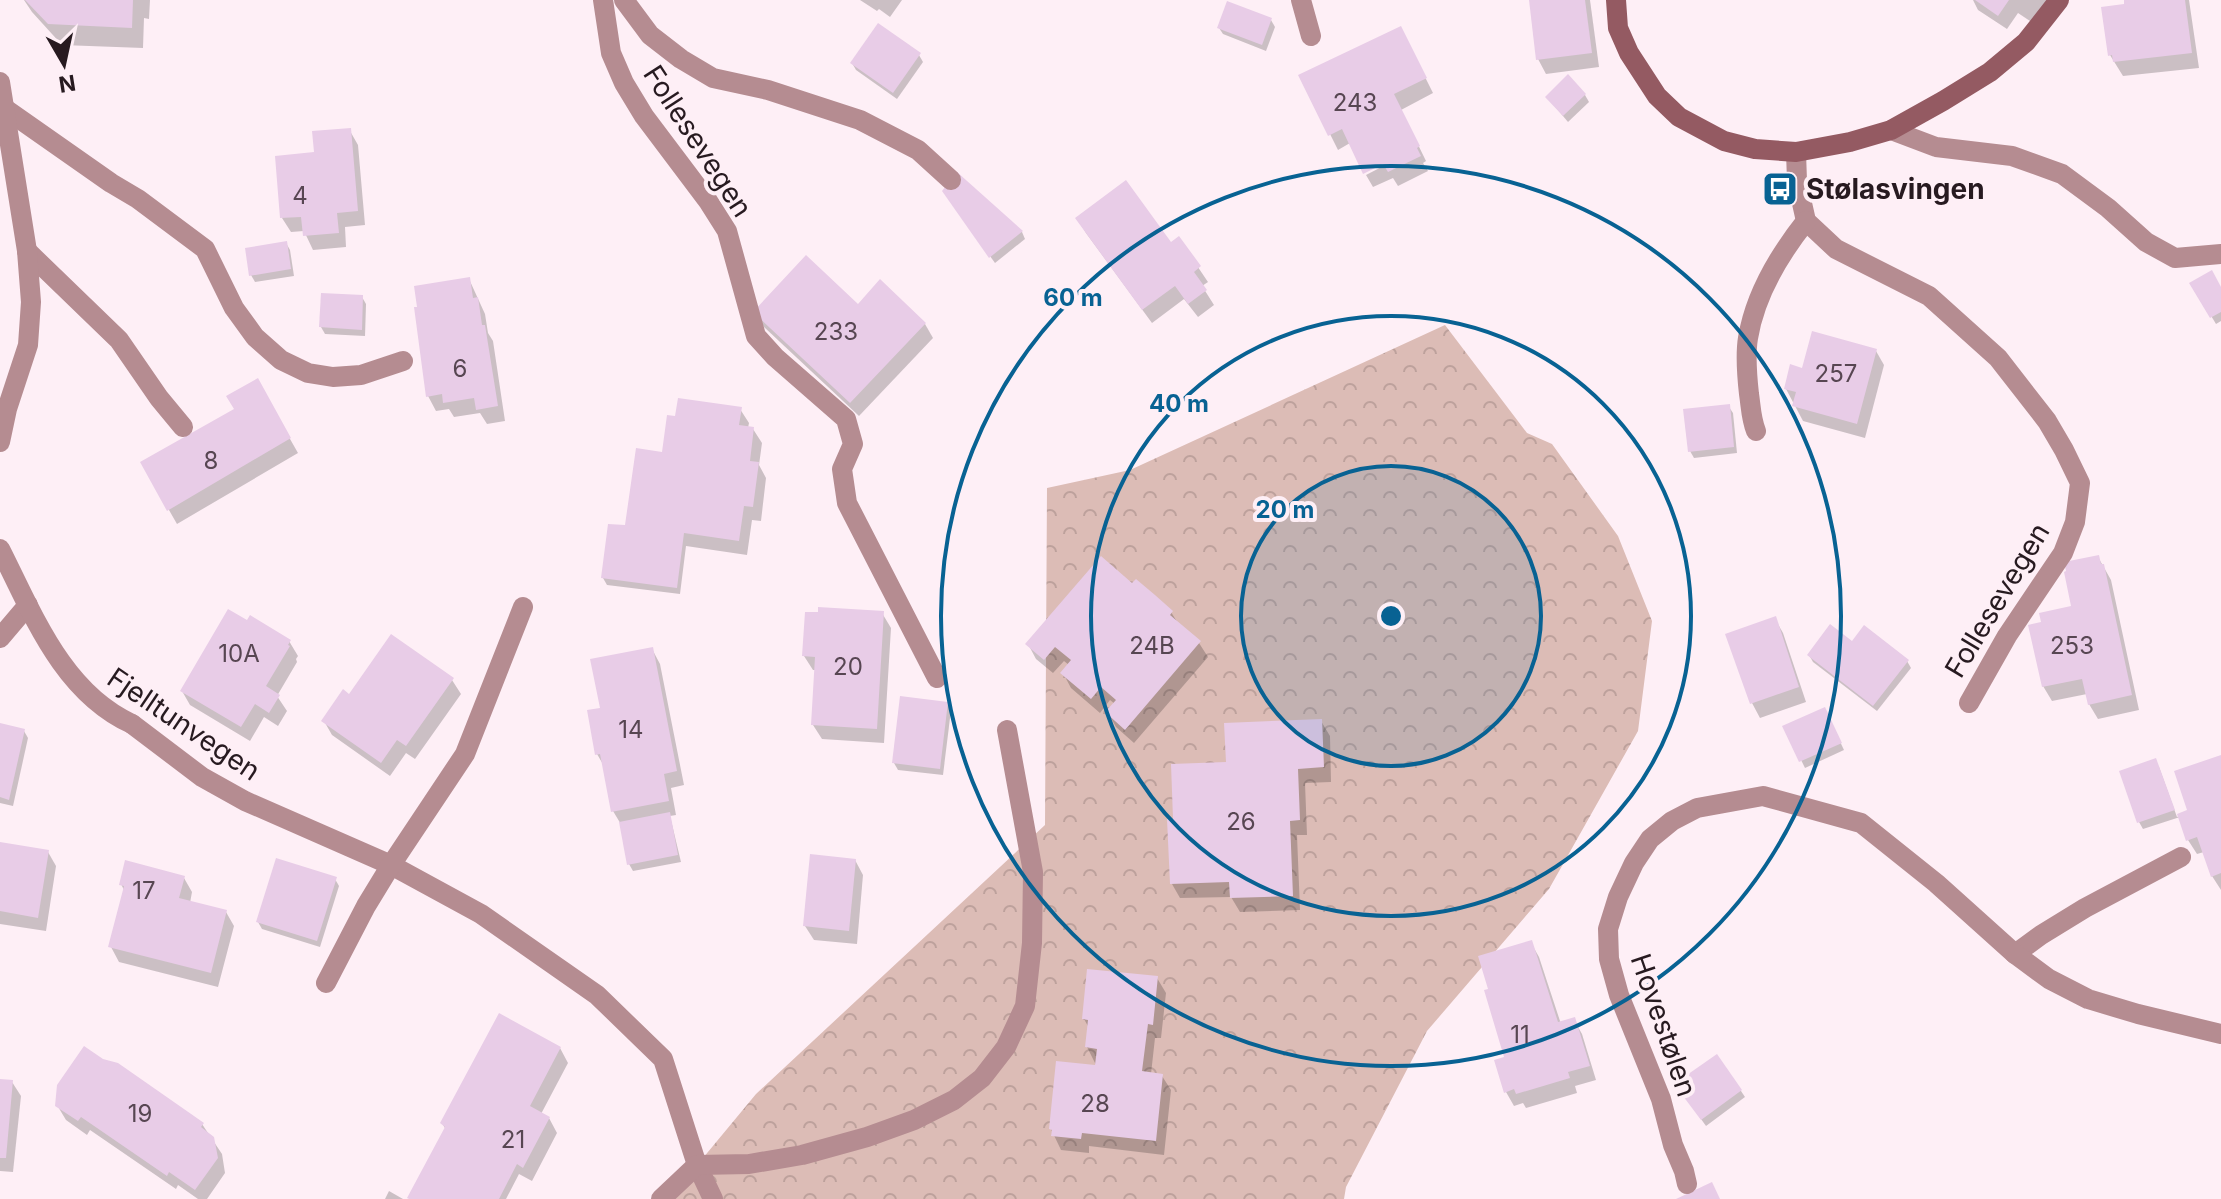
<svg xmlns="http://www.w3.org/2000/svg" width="2221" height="1199" font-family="Inter,sans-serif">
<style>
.forest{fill:url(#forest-crowns)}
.shadow{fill:#0003}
.building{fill:#e8cce7}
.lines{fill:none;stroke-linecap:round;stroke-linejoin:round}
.lane{stroke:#b58c91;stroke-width:20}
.street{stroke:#b58c91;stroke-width:20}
.secondary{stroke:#945a62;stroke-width:20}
.ring{fill:none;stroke:#086293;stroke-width:4}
.labels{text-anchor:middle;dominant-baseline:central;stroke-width:8;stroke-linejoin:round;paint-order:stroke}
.number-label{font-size:24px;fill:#574652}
.street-label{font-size:28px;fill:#271a20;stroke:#feeff6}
.poi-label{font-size:28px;font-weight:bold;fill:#271a20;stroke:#feeff6;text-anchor:start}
.centre{fill:#086293;stroke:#feeff6;stroke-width:4}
.ring-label{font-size:24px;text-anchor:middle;font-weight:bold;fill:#086293;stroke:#feeff6;stroke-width:8;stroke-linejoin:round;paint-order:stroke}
</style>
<defs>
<pattern id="forest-crowns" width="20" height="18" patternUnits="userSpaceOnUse" patternTransform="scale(2)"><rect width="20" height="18" fill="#dcbcb6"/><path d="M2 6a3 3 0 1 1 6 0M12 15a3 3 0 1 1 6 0" fill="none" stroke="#bda19c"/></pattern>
</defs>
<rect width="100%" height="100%" fill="#feeff6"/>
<polygon class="forest" points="1445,325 1527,433 1552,444 1618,536 1652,621 1638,731 1549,889 1427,1031 1346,1187 1344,1199 669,1199 756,1094 1045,825 1047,488 1130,470"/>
<g class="shadow">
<polygon points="24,0 150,0 149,19 144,18 143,48 62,45 32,12"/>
<polygon points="860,0 902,0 890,17 879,9 877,11"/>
<polygon points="1531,0 1590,0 1599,67 1546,74 1538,59"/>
<polygon points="1973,0 2049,0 2033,23 2018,13 2007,29 1978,10"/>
<polygon points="2126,0 2189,0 2199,68 2123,76 2110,55 2127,6"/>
<polygon points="1271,20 1275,27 1266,51 1223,34 1219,28"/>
<polygon points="1408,43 1433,93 1401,110 1426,161 1423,163 1428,171 1398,186 1393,178 1373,187 1366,175 1393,161 1350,143 1338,150 1301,76"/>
<polygon points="919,55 923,62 897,99 856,70 852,63"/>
<polygon points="1585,95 1589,102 1568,122 1547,97"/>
<polygon points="350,131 358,145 365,225 345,227 346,247 313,250 304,231 291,232 282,218 316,154"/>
<polygon points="958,175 1022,232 1025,239 995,263 948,198"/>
<polygon points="1077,218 1171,245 1179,239 1208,282 1202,286 1214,305 1198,317 1184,299 1152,323 1086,233"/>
<polygon points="286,243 290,250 294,276 255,282 251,275"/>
<polygon points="469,279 485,314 488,333 493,341 505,421 487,424 480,413 454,417 449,409 436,411 428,396"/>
<polygon points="2192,284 2221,291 2221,321 2216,324"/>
<polygon points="362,297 366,304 365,336 325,334 321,327"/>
<polygon points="858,307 925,324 933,338 859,416 764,327 755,312"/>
<polygon points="1876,351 1884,365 1865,438 1803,421 1786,389 1804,370"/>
<polygon points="257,381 298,453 177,524 142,463 237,410"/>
<polygon points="1729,407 1733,413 1737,453 1694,458 1690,451"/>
<polygon points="740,409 749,423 748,428 753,429 762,443 759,465 766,478 761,521 752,520 747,555 686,546 680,594 607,585 603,578 629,528 664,454"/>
<polygon points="2098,557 2111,580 2139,710 2098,719 2089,704 2087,694 2052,701 2043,686 2043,623 2074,607"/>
<polygon points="1133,586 1171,612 1179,625 1199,643 1208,657 1134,743 1116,727 1108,713 1115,704 1110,700 1100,713 1071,688 1063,673 1069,665 1064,661 1053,673 1036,659 1028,644"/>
<polygon points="882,613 891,628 884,743 822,739 813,725 816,670 813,670 804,656"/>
<polygon points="1775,619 1783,633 1806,702 1760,718 1752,703"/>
<polygon points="289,641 298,656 296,659 297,662 277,696 287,711 278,726 264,717 250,741 190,705 182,691"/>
<polygon points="1852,643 1907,661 1911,668 1877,711 1813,662 1809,655"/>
<polygon points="652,649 660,664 684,785 671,788 676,815 670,816 681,862 633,871 629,864 622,826 613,811 604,766 597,754 602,709"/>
<polygon points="452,680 461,694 415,759 406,753 390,776 332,735 324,721 350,697"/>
<polygon points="947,704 951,710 943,775 898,770 894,763"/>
<polygon points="1828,716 1844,750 1805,768 1785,727"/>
<polygon points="1321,721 1330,736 1331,782 1305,783 1307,835 1297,835 1300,910 1240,912 1231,897 1180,898 1172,884 1175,821 1228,764"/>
<polygon points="0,725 24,731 28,738 13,806 0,803"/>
<polygon points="2221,757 2221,890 2212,876 2204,852 2197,854 2188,840 2180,817 2143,829 2139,822 2159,767 2177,817 2190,811"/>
<polygon points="0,844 48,852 56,866 46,931 0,924"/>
<polygon points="855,860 863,875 857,944 814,940 805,926"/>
<polygon points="184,878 192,892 190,903 226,912 234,926 218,987 119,962 111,947 125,892 121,884"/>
<polygon points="335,879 339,886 320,947 262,929 258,922"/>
<polygon points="1531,943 1539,957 1561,1024 1574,1020 1582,1034 1596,1080 1575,1086 1577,1093 1526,1108 1523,1103 1514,1106 1506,1092 1507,1058"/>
<polygon points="1157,978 1166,993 1161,1038 1155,1038 1151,1074 1162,1076 1171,1090 1164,1155 1089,1146 1089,1153 1061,1150 1051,1129 1097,1067 1087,1047 1089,1028 1084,1019"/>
<polygon points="560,1048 568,1063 541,1114 549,1118 557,1133 532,1181 519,1174 506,1199 410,1199 446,1130 442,1123"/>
<polygon points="0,1081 12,1082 21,1096 13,1172 0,1171"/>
<polygon points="1681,1091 1741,1091 1745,1097 1706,1126"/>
<polygon points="57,1105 202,1124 222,1154 225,1173 207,1199 198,1199 178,1185 176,1189 90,1130 87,1135 66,1120"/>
<polygon points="389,1191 403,1199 385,1199"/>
</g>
<g class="building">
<polygon points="25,0 133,0 132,28 48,24"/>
<polygon points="1529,0 1585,0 1592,53 1536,60"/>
<polygon points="1975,0 2009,0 1998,16"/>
<polygon points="2124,0 2185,0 2192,53 2113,62 2112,55 2108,56 2101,7 2124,4"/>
<polygon points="1227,1 1272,18 1262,45 1217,28"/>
<polygon points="878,23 921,53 893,93 850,63"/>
<polygon points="1401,26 1427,78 1394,94 1420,146 1417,148 1421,156 1388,172 1383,164 1363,174 1342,129 1328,136 1298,75"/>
<polygon points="1568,74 1586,94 1563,116 1545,97"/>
<polygon points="351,128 358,211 337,213 339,233 303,236 301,217 280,218 275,156 314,152 312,131"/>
<polygon points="957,172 1023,231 989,258 942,191"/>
<polygon points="1126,180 1171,242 1179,236 1201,266 1194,272 1207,290 1188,304 1175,286 1142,310 1075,218"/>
<polygon points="287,241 291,269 249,276 245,248"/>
<polygon points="806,255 858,304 880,279 926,323 850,403 753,312"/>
<polygon points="2212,270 2221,287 2221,312 2210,318 2189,283"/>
<polygon points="470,277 473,298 478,297 482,325 485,325 498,406 476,410 474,398 443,403 442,394 426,397 414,307 417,307 414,286"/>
<polygon points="321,293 363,295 362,330 319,327"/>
<polygon points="1812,331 1877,349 1857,424 1792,406 1796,392 1784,389 1790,364 1802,368"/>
<polygon points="258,378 291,438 167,511 140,462 234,409 226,396"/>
<polygon points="678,398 742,407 739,425 754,427 750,461 759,462 753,507 744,506 739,541 684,533 677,588 601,578 608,524 625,525 636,448 662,452 667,415 675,416"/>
<polygon points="1730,404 1734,447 1688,452 1683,409"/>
<polygon points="2099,555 2101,564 2104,564 2132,695 2088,705 2082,679 2042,687 2028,625 2041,622 2039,613 2071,606 2064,572 2066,571 2064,562"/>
<polygon points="1101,556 1132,583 1136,579 1155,595 1173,611 1170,615 1201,641 1125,730 1105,712 1116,700 1101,687 1091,699 1060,673 1071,660 1055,647 1044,660 1025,644"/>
<polygon points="818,607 884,611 877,729 811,725 815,657 802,656 805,612 818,612"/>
<polygon points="228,609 247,620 250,615 291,640 288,645 290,646 266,686 280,695 269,713 255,704 241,727 180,691"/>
<polygon points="1776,616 1799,687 1750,704 1725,634"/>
<polygon points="1830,624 1852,641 1864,625 1909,660 1873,706 1807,655"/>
<polygon points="391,634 454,678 406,746 397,740 381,763 321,721 343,689 349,694"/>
<polygon points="653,647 677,771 664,774 669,801 611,812 600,754 595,755 587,710 600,708 590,659"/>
<polygon points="900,696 948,702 940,769 892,763"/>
<polygon points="1825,707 1842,743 1799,762 1782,726"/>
<polygon points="1322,719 1324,767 1298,769 1300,820 1290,821 1293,896 1230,898 1229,882 1170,884 1167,819 1173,819 1171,764 1226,762 1224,723"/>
<polygon points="0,723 25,729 9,800 0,797"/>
<polygon points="2221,755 2221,873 2211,877 2197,837 2186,841 2177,814 2187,810 2174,771"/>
<polygon points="2156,758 2175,810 2137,823 2119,771"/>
<polygon points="670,812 678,855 627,865 619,822"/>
<polygon points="0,842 49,850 38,918 0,911"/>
<polygon points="810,854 856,859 849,931 803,926"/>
<polygon points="276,858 337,877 317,941 256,922"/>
<polygon points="125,860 185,876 179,898 227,910 211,973 108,947 124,886 119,885"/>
<polygon points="1532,940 1558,1022 1575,1017 1590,1066 1568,1072 1570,1078 1516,1094 1514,1089 1504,1093 1494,1060 1504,1057 1484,990 1488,989 1478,956"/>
<polygon points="1087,969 1158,976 1153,1025 1148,1024 1142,1071 1163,1074 1156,1141 1082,1133 1081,1139 1051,1136 1052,1130 1049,1129 1056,1061 1095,1065 1097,1049 1085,1047 1088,1020 1082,1019"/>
<polygon points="499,1013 561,1047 530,1106 550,1117 523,1168 517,1164 499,1199 409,1199 407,1198 445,1127 440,1123"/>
<polygon points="84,1046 103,1059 118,1063 204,1123 201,1127 214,1137 218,1158 195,1190 169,1172 167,1176 81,1117 78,1121 55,1106 57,1085"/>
<polygon points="1717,1054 1742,1090 1701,1120 1674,1084"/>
<polygon points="0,1079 13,1080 6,1158 0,1158"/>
<polygon points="1712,1182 1720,1199 1676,1199"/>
</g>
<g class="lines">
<g class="lane">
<polyline points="603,0 611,53 624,83 644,116 708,201 727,231 756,336 775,357 846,419 853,444 842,469 847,503 937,678"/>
<polyline points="624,0 650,35 681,59 713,78 768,90 860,120 918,150 951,180"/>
<polyline points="1301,0 1311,36"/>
<polyline points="4,108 111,183 138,199 205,249 234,308 255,337 281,360 308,373 333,377 361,375 403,361"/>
<polyline points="1891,130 1936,147 2012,156 2062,174 2108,208 2146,242 2175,258 2221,254"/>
<polyline points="1796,152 1797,181 1806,221 1836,249 1929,296 1998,358 2047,421 2064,450 2080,483 2075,522 2063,553 2007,636 1969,703"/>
<polyline points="27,251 119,340 159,398 183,427"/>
<path d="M1756 431C1751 419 1751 407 1749 394 1747 376 1745 356 1748 338 1755 295 1779 255 1806 221"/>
<polyline points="0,638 28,605"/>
<polyline points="132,724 202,777 245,801 391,865 481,914 597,995 663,1059 697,1165 713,1199"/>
<polyline points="2015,954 2041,935 2085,908 2181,857"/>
<polyline points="326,983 366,906 391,865 465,754 523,607"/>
<polyline points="1687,1184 1684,1171 1673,1145 1661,1099 1619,995 1609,959 1608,929 1618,897 1634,863 1650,839 1672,821 1697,808 1763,796 1861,823 1936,883 2015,954 2049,979 2088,999 2138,1014 2221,1034"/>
<polyline points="661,1199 697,1165 749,1164 802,1155 867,1137 914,1120 954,1100 982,1078 1006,1047 1025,1006 1032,943 1033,872 1007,730"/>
</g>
<g class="street">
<polyline points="0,82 27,251 31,302 28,345 7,409 0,442"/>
<path d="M0 549C33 614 62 692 132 724"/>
</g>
<polyline class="secondary" points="1616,0 1618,28 1629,53 1657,96 1679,117 1724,141 1755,149 1796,152 1850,142 1891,130 1943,101 1990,72 2026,42 2059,0"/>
</g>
<circle cx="1391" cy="616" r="150" fill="#086293" fill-opacity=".12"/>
<g class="ring">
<circle cx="1391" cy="616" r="150"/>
<circle cx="1391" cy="616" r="300"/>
<circle cx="1391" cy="616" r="450"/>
</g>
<defs>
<symbol id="bus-square" viewBox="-11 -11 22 22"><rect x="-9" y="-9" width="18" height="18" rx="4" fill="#086293" stroke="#feeff6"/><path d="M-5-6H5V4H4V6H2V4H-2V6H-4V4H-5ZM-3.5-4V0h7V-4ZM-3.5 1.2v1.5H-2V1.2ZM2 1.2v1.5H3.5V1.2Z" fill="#fff"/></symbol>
</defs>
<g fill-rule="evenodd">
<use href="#bus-square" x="1760" y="169" width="40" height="40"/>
</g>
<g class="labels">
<g class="number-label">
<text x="1355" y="102">243</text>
<text x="300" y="195">4</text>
<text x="836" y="331">233</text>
<text x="460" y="368">6</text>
<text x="1836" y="373">257</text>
<text x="211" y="460">8</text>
<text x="1152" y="645">24B</text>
<text x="2072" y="645">253</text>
<text x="239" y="653">10A</text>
<text x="848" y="666">20</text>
<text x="631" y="729">14</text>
<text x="1241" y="821">26</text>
<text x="144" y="890">17</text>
<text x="1520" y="1034">11</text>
<text x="1095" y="1103">28</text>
<text x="140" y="1113">19</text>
<text x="513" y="1139">21</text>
</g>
<g class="street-label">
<text transform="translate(698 141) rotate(57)">Follesevegen</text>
<text transform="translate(1997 600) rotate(-59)">Follesevegen</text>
<text transform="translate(184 724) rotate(34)">Fjelltunvegen</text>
<text transform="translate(1664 1025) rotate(71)">Hovestølen</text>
</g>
<g class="poi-label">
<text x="1806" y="189">Stølasvingen</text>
</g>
</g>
<circle cx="1391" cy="616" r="12" class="centre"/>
<g class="ring-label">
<text x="1073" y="306">60 m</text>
<text x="1179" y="412">40 m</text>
<text x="1285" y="518">20 m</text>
</g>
<g transform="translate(64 64) rotate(171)" stroke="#feeff6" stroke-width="6" paint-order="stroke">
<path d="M0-6L14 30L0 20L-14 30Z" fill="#271a20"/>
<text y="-12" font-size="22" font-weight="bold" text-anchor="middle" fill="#271a20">N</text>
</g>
</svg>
